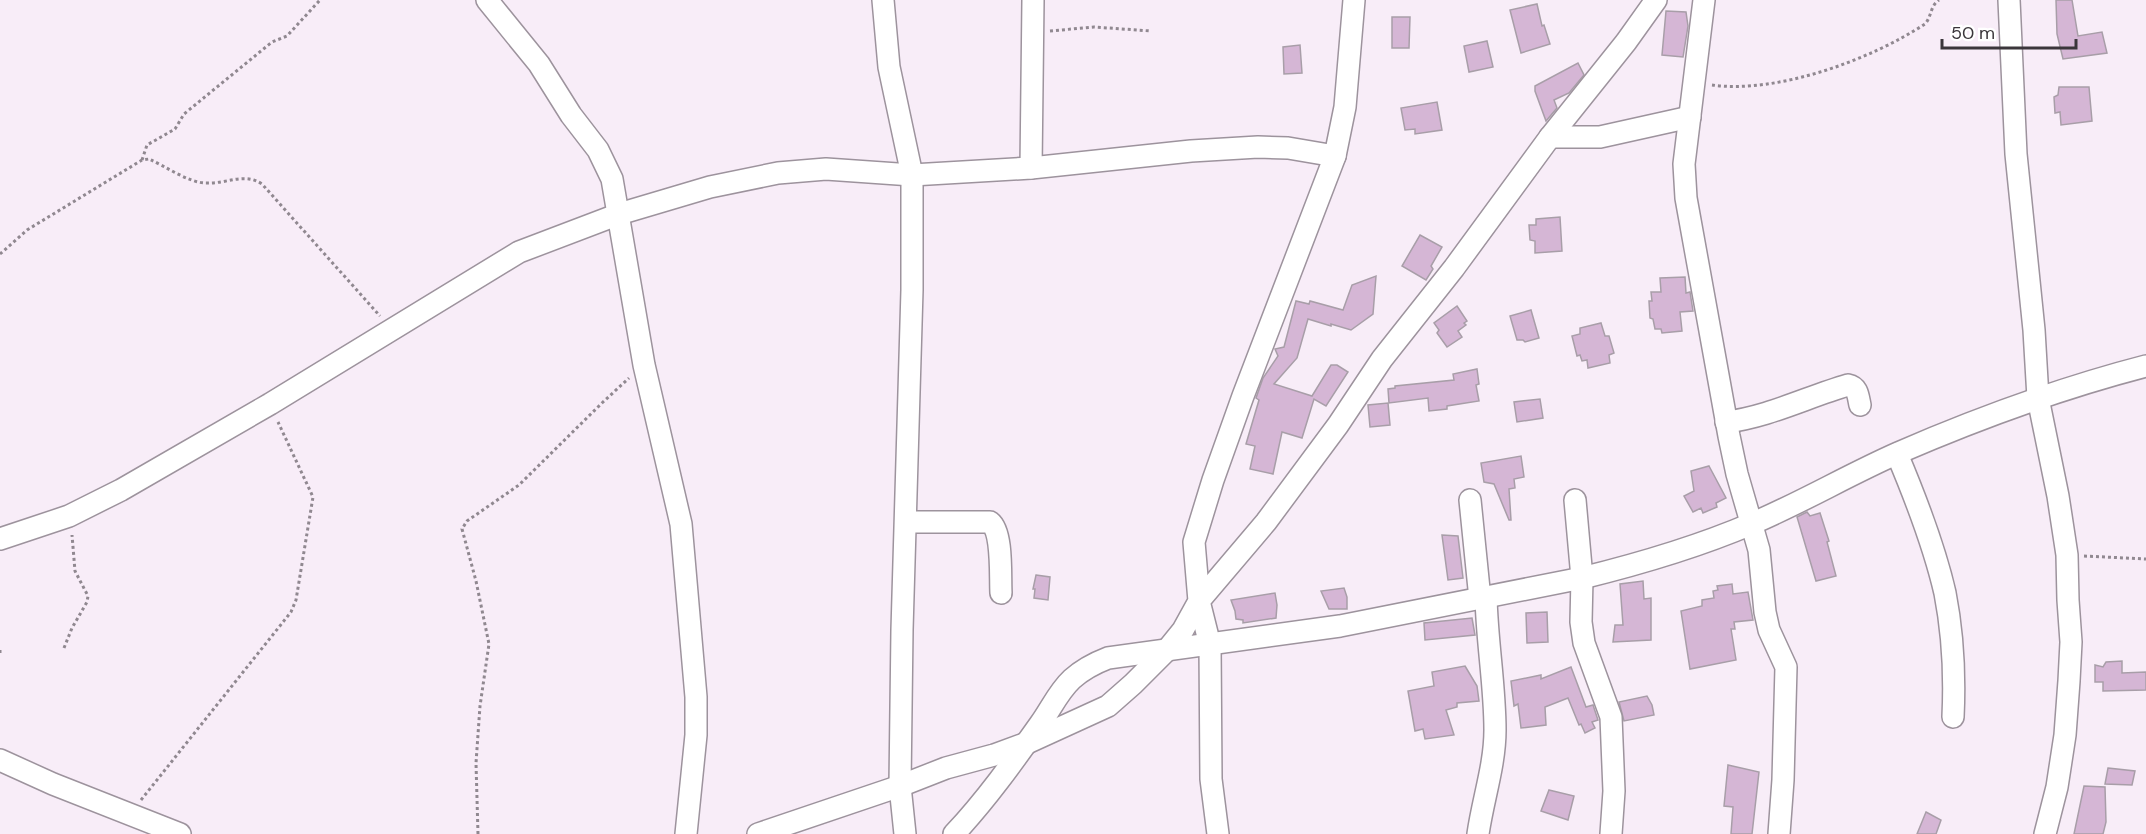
<svg xmlns="http://www.w3.org/2000/svg" width="2146" height="834" font-family="'DM Sans',sans-serif">
<style>
.building{fill:#d5b6d5;stroke:#a89ea8;stroke-width:1.5}
.lines{fill:none;stroke-linecap:round;stroke-linejoin:round}
.street-casing{stroke:#9d939d;stroke-width:24}
.path{stroke:#908890;stroke-width:3;stroke-dasharray:3 3;stroke-linecap:butt}
.street{stroke:#fff;stroke-width:21}
</style>
<rect width="100%" height="100%" fill="#f8edf8"/>
<g class="building">
<polygon points="2056,0 2072,0 2078,36 2102,32 2107,53 2063,59 2057,34"/>
<polygon points="1537,4 1542,26 1544,25 1550,44 1521,53 1510,10"/>
<polygon points="1666,11 1686,12 1688,26 1683,57 1662,55"/>
<polygon points="1392,17 1410,17 1409,48 1392,48"/>
<polygon points="1487,41 1493,67 1469,72 1464,46"/>
<polygon points="1300,45 1302,73 1284,74 1283,47"/>
<polygon points="1578,63 1584,75 1569,93 1554,100 1557,108 1546,121 1535,91 1535,86"/>
<polygon points="2059,87 2089,87 2092,121 2061,125 2060,112 2055,113 2054,97 2058,95"/>
<polygon points="1437,102 1442,130 1415,134 1415,129 1405,130 1401,108"/>
<polygon points="1560,217 1562,251 1535,253 1535,241 1530,240 1529,225 1536,225 1536,219"/>
<polygon points="1420,235 1442,247 1431,266 1433,269 1426,280 1402,266"/>
<polygon points="1376,276 1373,314 1351,330 1331,324 1331,326 1308,319 1297,358 1274,384 1312,396 1331,365 1337,365 1348,372 1326,406 1314,399 1302,438 1282,432 1273,474 1250,469 1255,446 1246,444 1259,400 1256,398 1263,378 1278,356 1275,349 1284,347 1296,301 1309,304 1310,301 1343,310 1352,285"/>
<polygon points="1685,277 1686,293 1690,292 1693,311 1680,312 1682,331 1662,333 1661,329 1655,329 1653,319 1650,318 1649,301 1652,301 1651,292 1661,292 1660,278"/>
<polygon points="1457,306 1467,321 1464,323 1466,325 1458,331 1462,337 1447,347 1437,333 1439,330 1434,323"/>
<polygon points="1531,310 1539,338 1525,342 1523,340 1517,340 1510,316"/>
<polygon points="1601,323 1605,336 1609,336 1614,353 1609,355 1610,363 1588,368 1587,360 1582,361 1580,355 1577,356 1572,336 1580,334 1580,328"/>
<polygon points="1477,369 1479,384 1476,385 1479,401 1447,406 1447,409 1429,411 1428,398 1389,403 1388,389 1395,388 1395,386 1454,380 1453,374"/>
<polygon points="1540,399 1543,418 1517,422 1514,402"/>
<polygon points="1388,403 1390,425 1370,427 1368,405"/>
<polygon points="1521,456 1524,477 1514,479 1515,488 1509,489 1511,520 1509,520 1494,484 1484,482 1481,463"/>
<polygon points="1709,466 1726,498 1716,503 1717,507 1703,513 1701,508 1693,512 1684,496 1694,491 1691,471"/>
<polygon points="1807,512 1810,516 1820,513 1829,541 1827,542 1836,576 1816,581 1797,517"/>
<polygon points="1442,535 1458,536 1463,578 1448,580"/>
<polygon points="1036,575 1050,577 1048,600 1034,598 1035,589 1033,589"/>
<polygon points="1643,581 1644,599 1651,598 1651,640 1613,642 1615,625 1623,625 1620,584"/>
<polygon points="1732,584 1733,594 1748,592 1753,620 1734,622 1735,629 1731,629 1736,660 1690,669 1681,611 1702,606 1702,600 1714,598 1713,591 1718,590 1717,586"/>
<polygon points="1344,588 1347,597 1347,609 1329,609 1321,591"/>
<polygon points="1275,593 1277,605 1276,618 1243,623 1243,620 1236,619 1235,611 1231,600"/>
<polygon points="1547,612 1548,642 1527,643 1526,613"/>
<polygon points="1472,618 1475,635 1425,640 1424,623"/>
<polygon points="2122,661 2122,673 2146,672 2146,690 2103,691 2103,682 2095,682 2095,665 2103,667 2106,662"/>
<polygon points="1465,666 1477,686 1479,701 1457,703 1457,707 1446,710 1454,735 1425,739 1423,729 1415,731 1408,691 1434,686 1432,672"/>
<polygon points="1571,667 1586,707 1593,705 1598,720 1592,722 1595,728 1585,733 1581,724 1579,725 1568,698 1545,707 1546,725 1521,728 1518,704 1514,706 1511,681 1541,675 1541,679"/>
<polygon points="1647,696 1652,705 1654,715 1624,721 1619,702"/>
<polygon points="1728,765 1759,772 1752,834 1731,834 1733,807 1724,806"/>
<polygon points="2108,768 2135,771 2132,785 2105,784"/>
<polygon points="2084,786 2105,787 2106,822 2103,834 2074,834"/>
<polygon points="1549,790 1574,796 1568,820 1541,811"/>
<polygon points="1926,812 1941,820 1936,834 1917,834"/>
</g>
<g class="lines">
<defs>
<g id="street">
<polyline points="487,0 539,64 571,115 598,150 612,179 644,365 681,524 696,697 696,735 686,834"/>
<polyline points="883,0 889,67 912,175 912,290 902,630 900,786 905,834"/>
<polyline points="1704,0 1684,164 1686,198 1729,436 1737,474 1759,550 1765,612 1769,630 1786,667 1783,780 1779,834"/>
<polyline points="2009,0 2016,154 2034,330 2038,398 2058,496 2067,555 2068,600 2071,642 2069,681 2065,735 2057,787 2045,834"/>
<polyline points="1550,137 1600,137 1690,117"/>
<polyline points="1031,168 1033,0"/>
<path d="M1726 422C1768 417 1807 397 1848 385 1858 387 1858 396 1860 405"/>
<path d="M1897 454C1916 499 1934 545 1945 593 1953 634 1955 675 1953 717"/>
<polyline points="1470,500 1480,599"/>
<polyline points="1575,500 1582,578 1581,622 1584,643 1611,717 1614,791 1611,834"/>
<path d="M906 522H990C1003 532 1000 576 1001 593"/>
<polyline points="0,539 69,516 121,490 270,404 519,252 619,214 710,187 778,173 826,169 912,175 1031,168 1191,151 1258,147 1288,148 1335,156"/>
<polyline points="0,760 53,784 180,834"/>
<polyline points="758,834 900,786 946,768 994,755 1027,743 1108,706 1133,684 1166,651 1183,630 1199,601 1194,542 1213,480 1243,396 1335,156 1345,107 1354,0"/>
<path d="M954 834C986 800 1013 762 1040 724 1051 709 1058 692 1072 679 1082 670 1095 663 1108 658L1340 626 1582 578C1639 564 1697 547 1751 524 1801 503 1848 475 1898 453 1979 418 2061 388 2146 366"/>
<polyline points="1218,834 1211,779 1210,645 1199,601 1266,522 1338,425 1382,359 1454,268 1550,137 1626,42 1656,0"/>
<path d="M1478 834C1483 799 1495 765 1495 730 1495 686 1487 642 1486 597"/>
</g>
</defs>
<use href="#street" class="street-casing"/>
<g class="path">
<polyline points="1050,31 1094,27 1151,31"/>
<path d="M1712 85C1777 94 1870 60 1925 24 1932 16 1930 6 1939 0"/>
<polyline points="142,160 147,145 175,129 184,114 272,42 287,36 320,0"/>
<path d="M0 254 27 230 142 160 149 159C165 166 189 183 206 183 227 184 244 172 262 184L380 316"/>
<polyline points="2084,556 2146,559"/>
<polyline points="64,648 72,628 87,602 88,596 75,571 72,535"/>
<polyline points="0,650 0,656"/>
<polyline points="141,800 291,612 296,600 313,497 278,422"/>
<polyline points="478,834 476,763 480,706 489,644 476,581 462,529 467,521 519,485 602,403 629,378"/>
</g>
<use href="#street" class="street"/>
</g>
<path d="M1942 39v9h134v-9" fill="none" stroke="#3b363b" stroke-width="3"/>
<text x="1951" y="39" font-size="18" fill="#3b363b" stroke="#ffffff" stroke-width="4.5" paint-order="stroke">50 m</text>
</svg>
